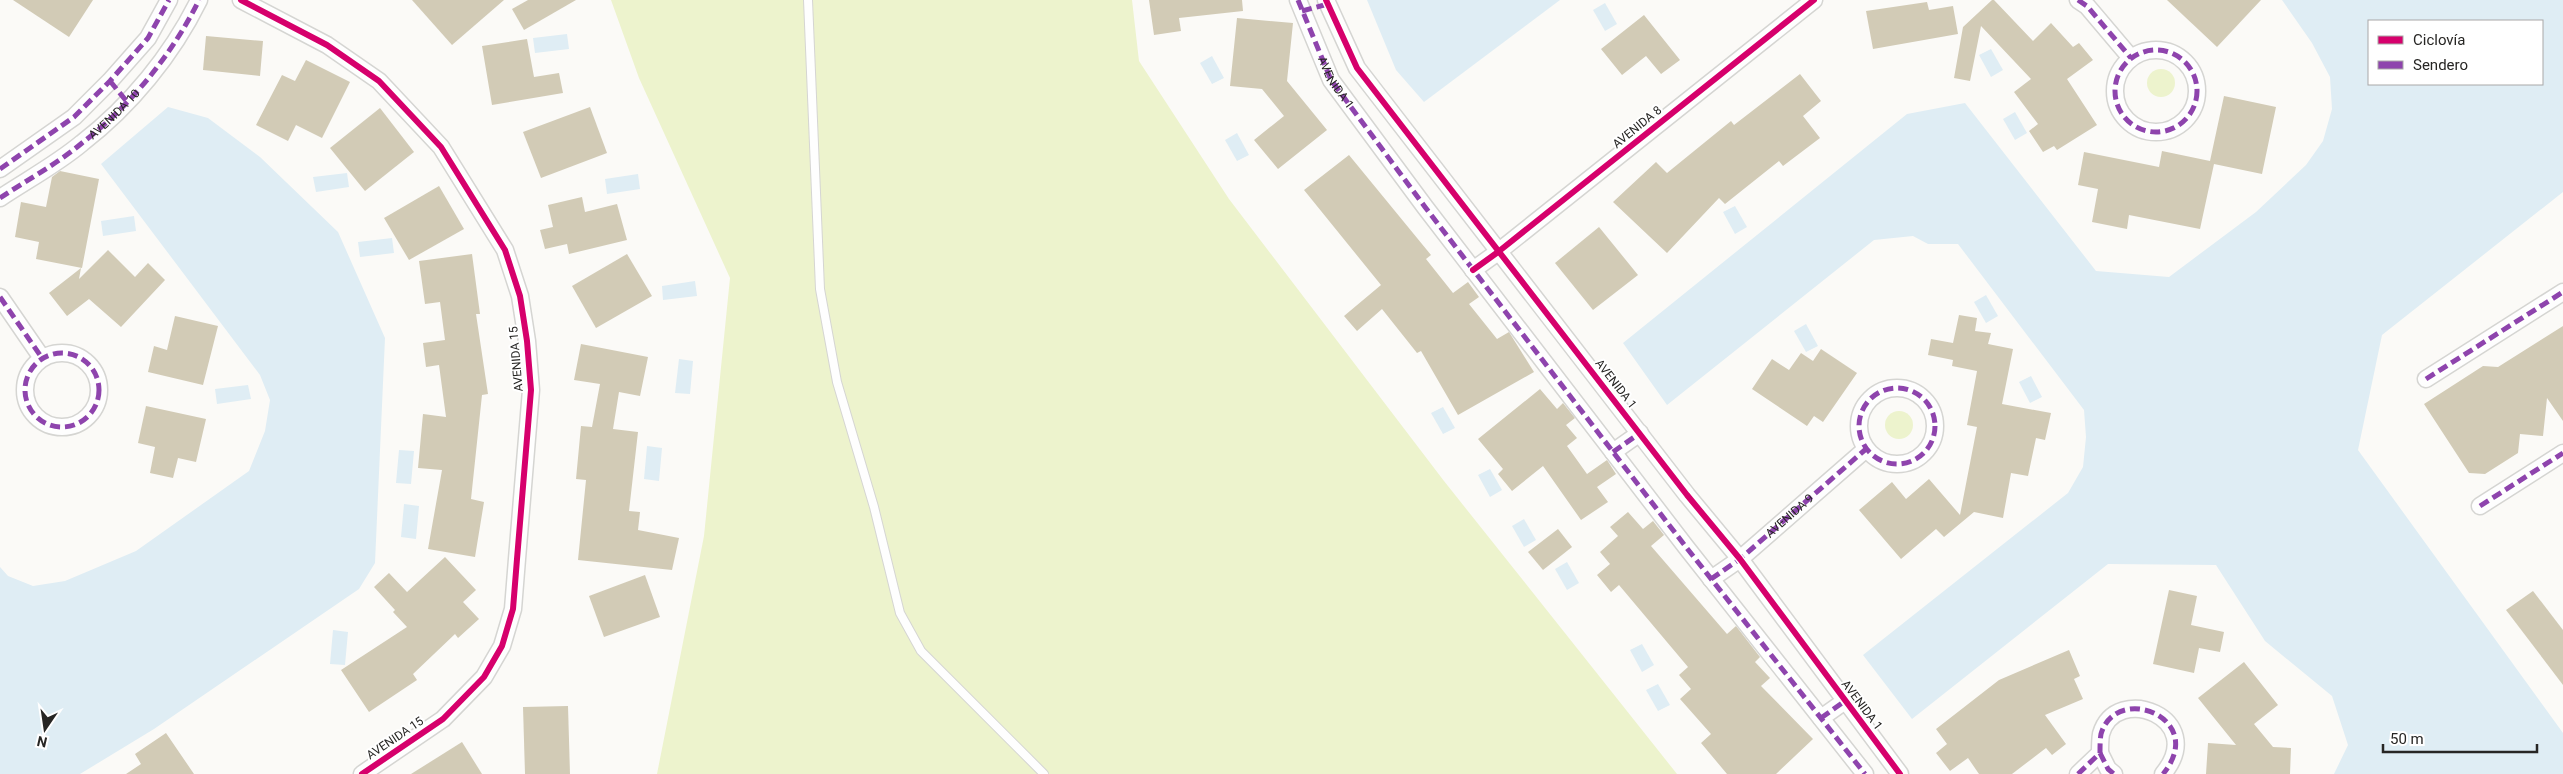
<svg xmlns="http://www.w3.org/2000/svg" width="2563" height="774" font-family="Roboto,sans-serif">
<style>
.green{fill:#edf3cd}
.water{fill:#dfedf4;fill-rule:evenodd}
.building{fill:#d2cbb6}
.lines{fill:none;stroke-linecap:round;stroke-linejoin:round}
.service-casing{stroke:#d5d5d2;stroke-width:10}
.minor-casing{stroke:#d5d5d2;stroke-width:19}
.service{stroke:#fefefe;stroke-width:8}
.minor{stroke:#fefefe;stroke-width:16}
.quiet{stroke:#8e44ad;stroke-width:5;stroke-dasharray:10 5;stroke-linecap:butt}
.cycleway-casing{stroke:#fff;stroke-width:9}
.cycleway{stroke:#d6006c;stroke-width:6}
.labels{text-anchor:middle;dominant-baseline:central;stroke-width:4;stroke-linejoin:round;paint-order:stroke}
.street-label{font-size:12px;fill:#272624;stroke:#fff}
</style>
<rect width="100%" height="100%" fill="#fbfaf7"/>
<g class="green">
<polygon points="611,0 1132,0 1139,61 1229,199 1444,481 1677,774 657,774 704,536 730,278 639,78"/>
<circle cx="2161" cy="83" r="14"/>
<circle cx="1899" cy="425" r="14"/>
</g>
<g class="water">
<polygon points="1367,0 1560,0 1424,102 1396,70"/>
<path d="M2282 0H2563V192L2382 335 2358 450 2563 733V774H2334L2348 745 2332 696 2265 641 2216 565 2108 564 1912 719 1863 655 2068 493 2083 467 2086 437 2084 410 1958 244H1928L1913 236 1874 240 1667 405 1623 343 1907 114 1965 103 2096 271 2169 277 2256 212 2306 165 2323 141 2332 109 2330 77 2312 43ZM2542 21V84H2369V21Z"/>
<polygon points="1605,3 1617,24 1605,31 1593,10"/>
<polygon points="567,34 569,49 535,53 533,38"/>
<polygon points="1991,49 2003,70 1991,77 1979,55"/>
<polygon points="1212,56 1224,78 1212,84 1200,63"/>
<polygon points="168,107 208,118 260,157 338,232 385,338 375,563 359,589 154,729 80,774 0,774 0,567 8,576 33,586 65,581 136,551 249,471 265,431 270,400 260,375 101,164"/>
<polygon points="2015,112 2027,133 2015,140 2003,119"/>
<polygon points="1237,133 1249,155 1237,161 1225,140"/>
<polygon points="347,173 349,187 316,192 313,177"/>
<polygon points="638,174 640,189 607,194 605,179"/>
<polygon points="1735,206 1747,227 1735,234 1723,212"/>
<polygon points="134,216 136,231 103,236 101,221"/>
<polygon points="392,238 394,253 360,257 358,242"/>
<polygon points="695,281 697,296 663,300 662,286"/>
<polygon points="1986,295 1998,316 1986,323 1974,302"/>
<polygon points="1806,324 1818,346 1806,352 1794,331"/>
<polygon points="679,359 693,361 690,394 675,393"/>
<polygon points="2031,376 2042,397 2030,403 2019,382"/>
<polygon points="248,385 251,399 217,404 215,389"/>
<polygon points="1443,407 1455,428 1443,434 1431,413"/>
<polygon points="647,446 662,448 659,481 644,479"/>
<polygon points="399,450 414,451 411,484 396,483"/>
<polygon points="1490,469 1502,490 1490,497 1478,475"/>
<polygon points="404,504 419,506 416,539 401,537"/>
<polygon points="1524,519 1536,540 1524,547 1512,526"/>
<polygon points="1567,562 1579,583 1567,590 1555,569"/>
<polygon points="333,630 348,632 345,665 330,664"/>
<polygon points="1642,644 1654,665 1642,672 1630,650"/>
<polygon points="1658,684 1670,705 1658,711 1646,690"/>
</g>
<g class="building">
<polygon points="13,0 93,0 69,37"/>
<polygon points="412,0 504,0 452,45"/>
<polygon points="528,0 576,0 524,30 512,9"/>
<polygon points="1149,0 1242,0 1243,11 1179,18 1181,31 1154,35"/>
<polygon points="1992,0 1994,0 2033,41 2051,23 2073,47 2079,43 2093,60 2067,79 2097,125 2057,150 2054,146 2043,152 2029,131 2038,124 2014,92 2031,79 1981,26 1970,81 1954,78 1963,27"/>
<polygon points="2167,0 2261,0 2217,47"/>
<polygon points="1927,2 1929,10 1953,6 1958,34 1873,49 1866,11"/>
<polygon points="1644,15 1680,60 1661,74 1646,56 1622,75 1601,49"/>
<polygon points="1237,18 1293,23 1287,81 1327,130 1278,169 1254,140 1284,116 1262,89 1230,86"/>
<polygon points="206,36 263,41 260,76 203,70"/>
<polygon points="527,39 534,77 559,73 563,93 492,105 482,46"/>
<polygon points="306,60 350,82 322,138 296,125 288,141 256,125 282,75 295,81"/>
<polygon points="1800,74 1821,101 1803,116 1820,138 1783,166 1779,161 1725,204 1719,198 1667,253 1613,202 1656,162 1667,173 1731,121 1734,125"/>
<polygon points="2224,96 2276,107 2262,174 2214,164 2200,229 2129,215 2127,229 2092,222 2098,189 2078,185 2084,152 2159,167 2162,151 2210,161"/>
<polygon points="590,107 607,153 541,178 523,132"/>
<polygon points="380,108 414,152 365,191 330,148"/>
<polygon points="1349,155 1431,255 1426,259 1453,293 1468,282 1479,297 1469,304 1497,339 1509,332 1534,372 1458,415 1421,351 1417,353 1382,309 1357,331 1344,316 1381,285 1304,190"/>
<polygon points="60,171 99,179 82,268 36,259 39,242 15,237 21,202 46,207 52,177"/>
<polygon points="439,186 464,229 409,260 384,218"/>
<polygon points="582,197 585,212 617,204 627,240 569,254 567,244 545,249 540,230 553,227 548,205"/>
<polygon points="1599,227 1638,275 1593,310 1555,263"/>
<polygon points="108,250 135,277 148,263 165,280 121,327 89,299 67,316 49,293 81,268 79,279"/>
<polygon points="472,254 480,314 476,314 488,394 482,395 471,499 484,502 475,557 428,549 442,470 418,468 423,414 446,417 439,365 426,367 423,343 445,340 440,302 425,304 419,261"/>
<polygon points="627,254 652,296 596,328 572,286"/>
<polygon points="1959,315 1977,318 1975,331 1991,333 1988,344 2013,349 2002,404 2051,413 2045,440 2036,438 2028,476 2011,473 2003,518 1974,512 1944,537 1936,529 1901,559 1859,510 1892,482 1906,499 1929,479 1960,515 1977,427 1967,425 1977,371 1952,366 1953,360 1928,355 1931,339 1953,343"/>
<polygon points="175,316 218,326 203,385 148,372 154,346 167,350"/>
<polygon points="2563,326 2563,421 2547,398 2543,436 2520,434 2518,453 2485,474 2469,473 2424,404 2483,366 2498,367"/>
<polygon points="581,344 648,357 640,396 619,392 613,429 638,432 629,511 640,512 638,530 679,538 672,570 578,560 586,480 576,479 581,426 592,427 600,384 574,380"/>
<polygon points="1821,349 1857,373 1823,422 1814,416 1807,426 1752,389 1772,359 1789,370 1801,353 1813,361"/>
<polygon points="1540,389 1557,409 1563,403 1575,418 1566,425 1577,438 1567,446 1587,474 1607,460 1616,474 1597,487 1608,502 1581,520 1543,466 1512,491 1498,474 1503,469 1478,439"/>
<polygon points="146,406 206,419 196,462 178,458 173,478 150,473 155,447 138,443"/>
<polygon points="1628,512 1643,529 1653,521 1664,535 1651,546 1727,634 1736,626 1760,657 1755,662 1770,678 1761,686 1813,739 1776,774 1727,774 1701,743 1711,734 1680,699 1691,689 1679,675 1688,667 1619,585 1611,592 1597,575 1610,564 1600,552 1618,536 1610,527"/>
<polygon points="1558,529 1572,547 1543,570 1528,552"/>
<polygon points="445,557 476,590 463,602 479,619 458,638 455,634 413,674 417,680 369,712 341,670 407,627 393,612 395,610 374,587 389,573 407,592"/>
<polygon points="645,575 660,617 604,637 589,596"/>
<polygon points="2169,590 2197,596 2191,625 2224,632 2220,652 2199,648 2194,673 2153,664"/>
<polygon points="2533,591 2563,630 2563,685 2506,610"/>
<polygon points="2069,650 2080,676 2074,679 2083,699 2045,715 2066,744 2052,755 2046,748 2012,774 1979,774 1968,758 1950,771 1936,753 1947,744 1936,729 1999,680"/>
<polygon points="2244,662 2278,705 2254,724 2273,747 2291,748 2290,774 2206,774 2208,743 2236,745 2198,698"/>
<polygon points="568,706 570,774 525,774 523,707"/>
<polygon points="166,733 194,774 126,774 141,764 135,754"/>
<polygon points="462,742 482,774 411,774"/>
</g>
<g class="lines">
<defs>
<polyline id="service" points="808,0 820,289 837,382 874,507 900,613 921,651 1044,774"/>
<g id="minor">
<polyline points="241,0 327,45 379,81 441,147 505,250 520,296 527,341 531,390 517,559 513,609 502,646 484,677 443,719 362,774"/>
<path id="s1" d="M1298 0 1331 80 1425 207 1686 547 1865 774"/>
<polyline points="1326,0 1357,68 1687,495 1740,559 1900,774"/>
<polyline points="2078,0 2087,6 2131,58"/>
<circle cx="2156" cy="91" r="41"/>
<polyline points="0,169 74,117 110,81 148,38 169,0"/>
<path d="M0 198C27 180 57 164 82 143 130 106 172 55 199 0"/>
<polyline points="1473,270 1498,252 1814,0"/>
<polyline points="0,297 42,358"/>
<circle cx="62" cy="390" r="37"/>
<polyline points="2426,379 2563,292"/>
<circle cx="1897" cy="426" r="38"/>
<polyline points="1613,452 1640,433"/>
<polyline points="2480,506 2563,453"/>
<polyline points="1711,579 1740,559 1866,449"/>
<polyline points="1821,718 1845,701"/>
<polyline points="2100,753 2108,769 2114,774"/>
<path d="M2078 774 2100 753C2100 747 2100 740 2101 734 2116 682 2209 718 2163 774"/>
</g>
</defs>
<use href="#service" class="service-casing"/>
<use href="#minor" class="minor-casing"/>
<use href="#service" class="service"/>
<use href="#minor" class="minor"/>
<g class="quiet">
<polyline points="1298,0 1331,80 1425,207 1686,547 1865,774"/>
<polyline points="2078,0 2087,6 2131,58"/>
<polyline points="1302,11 1328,4"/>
<circle cx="2156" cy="91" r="41"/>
<polyline points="110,81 128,103"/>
<polyline points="0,169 74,117 110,81 148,38 169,0"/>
<path id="s2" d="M0 198C27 180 57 164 82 143 130 106 172 55 199 0"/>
<polyline points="0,297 42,358"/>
<circle cx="62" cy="390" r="37"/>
<polyline points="2426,379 2563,292"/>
<circle cx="1897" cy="426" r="38"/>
<polyline points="1613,452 1640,433"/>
<polyline points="2480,506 2563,453"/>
<path id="s3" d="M1711 579 1740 559 1866 449"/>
<polyline points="1821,718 1845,701"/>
<polyline points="2100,753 2108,769 2114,774"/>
<path d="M2078 774 2100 753C2100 747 2100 740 2101 734 2116 682 2209 718 2163 774"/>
</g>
<defs>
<g id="cycleway">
<polyline points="241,0 327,45 379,81 441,147 505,250 520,296 527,341 531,390 517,559 513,609 502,646 484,677 443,719 362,774"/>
<polyline points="1326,0 1357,68 1687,495 1740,559 1900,774"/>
<polyline points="1473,270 1498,252 1814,0"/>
</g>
</defs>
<use href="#cycleway" class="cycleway-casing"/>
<use href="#cycleway" class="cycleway"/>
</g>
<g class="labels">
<g class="street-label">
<text stroke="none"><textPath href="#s1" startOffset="91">AVENIDA 1</textPath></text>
<text stroke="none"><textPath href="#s2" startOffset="142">AVENIDA 10</textPath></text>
<text transform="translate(1637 127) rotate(-39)">AVENIDA 8</text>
<text transform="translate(516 359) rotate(-95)">AVENIDA 15</text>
<text transform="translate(1616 384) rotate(52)">AVENIDA 1</text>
<text stroke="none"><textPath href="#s3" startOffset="101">AVENIDA 9</textPath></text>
<text transform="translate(1862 705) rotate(53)">AVENIDA 1</text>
<text transform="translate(395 738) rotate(-34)">AVENIDA 15</text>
</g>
</g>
<rect x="2368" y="20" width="175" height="65" fill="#ffffff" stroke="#a9a8a7"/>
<rect x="2378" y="36" width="25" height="8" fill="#d6006c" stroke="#a9a8a7"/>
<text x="2413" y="45" font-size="15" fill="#272624">Ciclovía</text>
<rect x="2378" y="61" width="25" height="8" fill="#8e44ad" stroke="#a9a8a7"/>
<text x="2413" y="70" font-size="15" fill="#272624">Sendero</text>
<g transform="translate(45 729) rotate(193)" stroke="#ffffff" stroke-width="4" paint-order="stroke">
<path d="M0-4L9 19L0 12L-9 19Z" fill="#272624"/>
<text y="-8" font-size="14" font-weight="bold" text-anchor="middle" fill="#272624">N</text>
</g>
<path d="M2383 744v8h154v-8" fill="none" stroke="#272624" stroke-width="2.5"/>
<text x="2390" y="744" font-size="15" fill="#272624" stroke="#ffffff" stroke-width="4" paint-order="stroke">50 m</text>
</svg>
